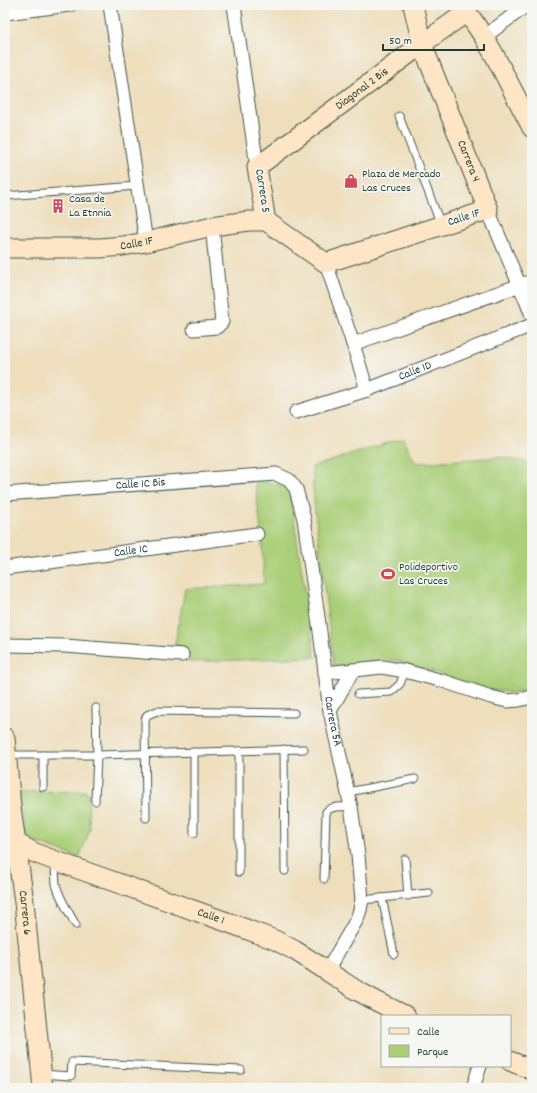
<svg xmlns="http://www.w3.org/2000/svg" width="537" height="1093" font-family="Dekko,sans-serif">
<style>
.green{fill:#aacf78;stroke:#648656}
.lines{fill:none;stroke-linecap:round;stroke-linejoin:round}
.lane-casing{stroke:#3e5548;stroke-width:9}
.street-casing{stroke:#3e5548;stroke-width:15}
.secondary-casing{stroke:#3e5548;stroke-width:21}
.lane{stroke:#fff;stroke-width:7}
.street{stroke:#fff;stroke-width:13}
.secondary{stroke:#fde5c5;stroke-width:19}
.labels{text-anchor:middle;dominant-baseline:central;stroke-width:3.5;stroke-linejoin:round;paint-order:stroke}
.street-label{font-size:12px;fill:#1f3d34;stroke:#f6f6f2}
.poi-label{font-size:12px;fill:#1f3d34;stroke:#f6f6f2;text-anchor:start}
</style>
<rect width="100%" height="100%" fill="#f6f6f2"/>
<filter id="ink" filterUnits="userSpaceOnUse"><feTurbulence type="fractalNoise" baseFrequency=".025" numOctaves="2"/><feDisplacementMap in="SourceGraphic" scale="8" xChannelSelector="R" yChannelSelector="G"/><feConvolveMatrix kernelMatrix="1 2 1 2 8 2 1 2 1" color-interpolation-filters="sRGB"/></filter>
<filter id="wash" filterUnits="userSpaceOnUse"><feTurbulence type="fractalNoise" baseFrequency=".012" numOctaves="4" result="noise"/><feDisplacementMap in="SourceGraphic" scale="16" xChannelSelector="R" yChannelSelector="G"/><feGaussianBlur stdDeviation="0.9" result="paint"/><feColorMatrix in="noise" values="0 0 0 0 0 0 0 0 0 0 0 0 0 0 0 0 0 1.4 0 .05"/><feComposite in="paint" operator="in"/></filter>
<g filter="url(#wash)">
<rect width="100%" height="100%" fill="#eedebc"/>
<g class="green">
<polygon points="403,438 416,463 501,457 532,463 532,688 512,693 487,689 399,661 386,660 334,668 314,503 312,467"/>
<polygon points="255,480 289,487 315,657 189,662 187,650 174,649 185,589 264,584 262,540"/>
<polygon points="87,791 90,829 79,858 25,838 20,792"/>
</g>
</g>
<g filter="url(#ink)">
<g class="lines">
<defs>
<g id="lane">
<polyline points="399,116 441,225"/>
<polyline points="5,196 137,186"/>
<polyline points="358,694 391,692 400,684 405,671"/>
<polyline points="284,749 285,871"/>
<polyline points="239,751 239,872"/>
<polyline points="194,752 194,833"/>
<polyline points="6,755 97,755 304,749"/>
<polyline points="43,787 43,755"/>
<polyline points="348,792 415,779"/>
<polyline points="95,801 97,755 96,708"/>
<polyline points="146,818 145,720 147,715 157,711 294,713"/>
<polyline points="405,859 408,896"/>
<path d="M56 861C55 869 55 876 56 884 59 897 69 913 76 925"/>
<path d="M324 879 326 812C332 805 343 807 351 807"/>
<polyline points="382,898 394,954"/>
<polyline points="362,900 429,893"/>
<polyline points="41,1074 71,1076 72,1062 241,1070"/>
</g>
<g id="street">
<polyline points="110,5 146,242"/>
<polyline points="234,5 257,167"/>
<polyline points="5,13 70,5"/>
<polyline points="484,37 527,5"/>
<polyline points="488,210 532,315"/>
<polyline points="326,263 353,344 367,390"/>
<polyline points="194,329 217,327 222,322 212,226"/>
<polyline points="353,344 532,281"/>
<path id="s1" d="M296 412 367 390 532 325"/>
<path id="s2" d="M5 494 276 474 289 480 296 489 304 519 319 624 330 711 351 807 358 855 362 900 360 910 357 919 327 971"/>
<path id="s3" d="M5 568 257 534"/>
<polyline points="5,645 65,646 182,655"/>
<polyline points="325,673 382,667 405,671 443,681 491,697 507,701 519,700 532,697"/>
<polyline points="330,711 353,670"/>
<polyline points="473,1088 480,1066"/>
</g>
<g id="secondary">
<path id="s4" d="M413 5 422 44 488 210 326 263 266 221 257 167 422 44 467 12 484 37 495 56 532 128"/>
<path id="s5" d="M5 248H100L123 246 146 242 212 226 249 221H266"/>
<path id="s6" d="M5 738 11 807 24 902 43 1088"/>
<path id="s7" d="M5 837 35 853 56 861 235 925 275 940 294 950 310 960 356 990 378 1002 406 1016"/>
<polyline points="510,1061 532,1070"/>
</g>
</defs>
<use href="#lane" class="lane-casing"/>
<use href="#street" class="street-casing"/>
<use href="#secondary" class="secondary-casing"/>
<use href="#lane" class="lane"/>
<use href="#street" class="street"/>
<use href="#secondary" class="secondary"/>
</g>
</g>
<defs>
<symbol id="shop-bare" viewBox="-9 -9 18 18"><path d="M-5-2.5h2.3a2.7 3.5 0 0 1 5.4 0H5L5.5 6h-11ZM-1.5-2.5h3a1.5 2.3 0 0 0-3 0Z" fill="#d1495b" stroke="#f6f6f2" stroke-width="2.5" paint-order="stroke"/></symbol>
<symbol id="building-bare" viewBox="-9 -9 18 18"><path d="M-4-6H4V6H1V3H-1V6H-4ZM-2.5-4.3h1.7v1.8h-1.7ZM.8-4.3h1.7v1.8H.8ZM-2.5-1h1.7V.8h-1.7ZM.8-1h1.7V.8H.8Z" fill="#d1495b" stroke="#f6f6f2" stroke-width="2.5" paint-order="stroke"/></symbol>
<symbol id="stadium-bare" viewBox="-9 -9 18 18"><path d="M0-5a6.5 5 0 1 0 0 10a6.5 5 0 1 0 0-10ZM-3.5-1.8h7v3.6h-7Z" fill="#d1495b" stroke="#f6f6f2" stroke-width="2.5" paint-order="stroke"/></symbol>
</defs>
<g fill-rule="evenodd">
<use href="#shop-bare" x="341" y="171" width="20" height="20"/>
<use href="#building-bare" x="48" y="196" width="20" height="20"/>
<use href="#stadium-bare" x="378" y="564" width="20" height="20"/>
</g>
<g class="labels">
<g class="street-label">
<text stroke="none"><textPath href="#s4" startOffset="648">Diagonal 2 Bis</textPath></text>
<text stroke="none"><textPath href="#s4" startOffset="166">Carrera 4</textPath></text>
<text transform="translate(262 191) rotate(81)">Carrera 5</text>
<text transform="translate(464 218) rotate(-18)">Calle 1F</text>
<text stroke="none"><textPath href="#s5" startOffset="132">Calle 1F</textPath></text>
<text stroke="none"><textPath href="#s1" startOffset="126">Calle 1D</textPath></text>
<text stroke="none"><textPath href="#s2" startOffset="136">Calle 1C Bis</textPath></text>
<text stroke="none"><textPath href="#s3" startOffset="127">Calle 1C</textPath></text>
<text stroke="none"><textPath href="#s2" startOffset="533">Carrera 5A</textPath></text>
<text stroke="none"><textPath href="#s6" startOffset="176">Carrera 6</textPath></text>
<text stroke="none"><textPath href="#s7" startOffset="221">Calle 1</textPath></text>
</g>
<g class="poi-label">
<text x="362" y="174">Plaza de Mercado<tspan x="362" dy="14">Las Cruces</tspan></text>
<text x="69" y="199">Casa de<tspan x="69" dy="14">La Etnnia</tspan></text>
<text x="399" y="567">Polideportivo<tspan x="399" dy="14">Las Cruces</tspan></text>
</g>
</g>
<rect width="537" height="1093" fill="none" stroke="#f6f6f2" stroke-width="20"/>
<rect x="381" y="1015" width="130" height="52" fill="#f6f6f2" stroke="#a0aca6"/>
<rect x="389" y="1028" width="20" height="6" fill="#fde5c5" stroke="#a0aca6"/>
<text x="417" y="1035" font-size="12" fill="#1f3d34">Calle</text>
<rect x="389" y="1045" width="20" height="12" fill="#aacf78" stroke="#a0aca6"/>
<text x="417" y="1055" font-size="12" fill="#1f3d34">Parque</text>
<path d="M383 44v6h101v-6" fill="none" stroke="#1f3d34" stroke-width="2"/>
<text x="389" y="44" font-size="12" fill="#1f3d34" stroke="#f6f6f2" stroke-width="3" paint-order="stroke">50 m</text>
</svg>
